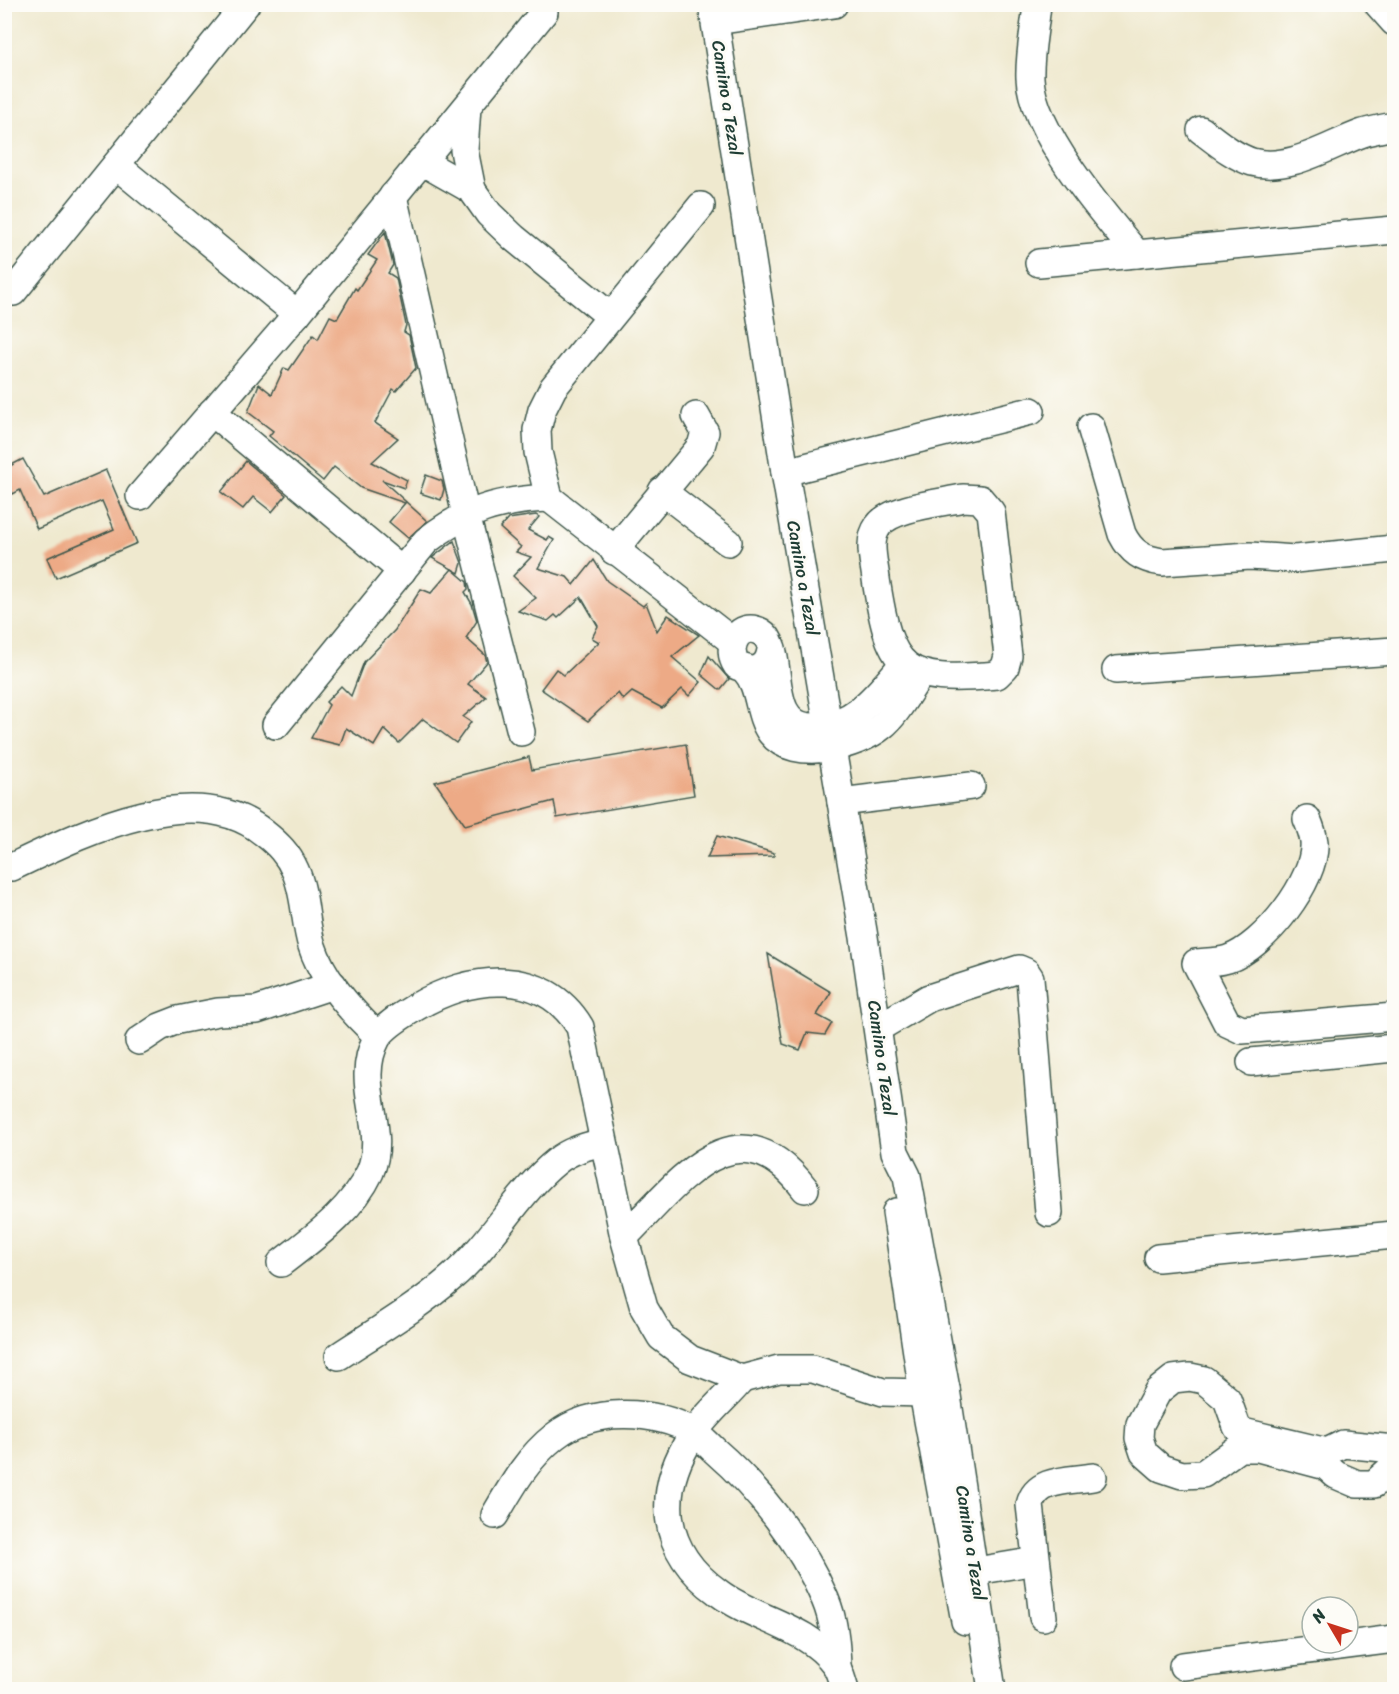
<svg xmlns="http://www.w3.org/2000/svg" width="1399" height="1694" font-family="Sriracha,sans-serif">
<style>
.building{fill:#edaa86}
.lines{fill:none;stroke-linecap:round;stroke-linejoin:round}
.minor-casing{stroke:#3e574b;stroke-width:30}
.minor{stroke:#fff;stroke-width:27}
.labels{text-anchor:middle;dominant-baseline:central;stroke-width:6;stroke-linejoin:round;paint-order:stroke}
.street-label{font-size:18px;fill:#1f3d34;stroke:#fdfcf7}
</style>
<rect width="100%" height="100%" fill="#fdfcf7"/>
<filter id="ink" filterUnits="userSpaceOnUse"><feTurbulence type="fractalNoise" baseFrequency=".0167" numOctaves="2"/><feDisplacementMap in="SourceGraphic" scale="12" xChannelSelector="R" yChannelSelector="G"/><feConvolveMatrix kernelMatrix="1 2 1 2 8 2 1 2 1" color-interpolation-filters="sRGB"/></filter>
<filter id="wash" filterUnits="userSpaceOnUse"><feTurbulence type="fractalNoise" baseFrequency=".008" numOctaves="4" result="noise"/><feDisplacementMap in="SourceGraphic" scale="24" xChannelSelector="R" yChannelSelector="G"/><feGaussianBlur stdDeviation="1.35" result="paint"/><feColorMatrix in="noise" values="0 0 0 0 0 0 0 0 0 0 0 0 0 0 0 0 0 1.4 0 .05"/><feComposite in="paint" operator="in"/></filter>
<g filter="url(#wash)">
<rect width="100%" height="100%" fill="#efe9cf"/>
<g id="blocks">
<g class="building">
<polygon points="385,232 393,265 388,273 396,278 406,325 404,332 409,335 416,368 396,391 393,389 375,423 398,438 372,462 407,480 404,488 382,480 427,521 408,538 389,522 405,503 361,488 334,467 323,481 269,436 273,431 248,412 259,384 272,394 284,368 289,370 313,335 318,339 330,316 337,319 355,288 357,290 377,260 368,255"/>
<polygon points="23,459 44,497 106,470 137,543 56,578 47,558 114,529 102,501 37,529 20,490 13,494 4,479 4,469"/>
<polygon points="246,461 286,495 272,512 253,497 243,509 221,492"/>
<polygon points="426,475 442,481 444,489 441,500 420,493"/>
<polygon points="536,515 539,517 528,530 547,540 549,537 554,540 538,568 567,577 574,585 594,560 607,581 643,606 646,603 657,631 668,615 699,635 672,657 701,682 689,696 682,689 662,708 632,692 623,700 618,693 588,721 541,689 556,669 564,675 599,642 592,638 598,626 581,597 558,618 555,615 548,621 518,611 536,598 513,576 531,557 516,552 521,547 500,528 508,519"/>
<polygon points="454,541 462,563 459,573 432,558"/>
<polygon points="452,569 467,582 468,589 465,592 472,604 477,621 466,638 485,655 487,662 468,684 486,697 463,717 471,722 456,743 423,719 399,743 384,729 374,746 346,728 340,745 311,738 329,705 326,702 341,686 351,696 364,662 395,630 421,589 431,593"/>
<polygon points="709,656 729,679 720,690 701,674"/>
<polygon points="686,744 694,795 557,818 554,801 465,825 435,782 529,757 532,770"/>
<polygon points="717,836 774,853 774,856 707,858"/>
<polygon points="768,954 831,992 817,1015 832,1023 825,1035 807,1033 800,1050 783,1044"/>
</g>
</g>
</g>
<g filter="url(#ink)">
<use href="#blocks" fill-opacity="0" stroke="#3e574b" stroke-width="1.5"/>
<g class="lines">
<defs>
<g id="minor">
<polyline points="712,4 785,472 864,937 895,1152 907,1176 946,1389 992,1690"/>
<path d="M1037 4C1035 28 1029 54 1030 78 1032 131 1103 214 1137 254"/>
<polyline points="1378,4 1394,22"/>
<polyline points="715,21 834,4"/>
<polyline points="467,107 464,150 472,190"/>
<path d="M1201 130C1217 142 1233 156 1252 162 1290 172 1329 145 1363 133 1373 130 1384 128 1394 126"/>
<polyline points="421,161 472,190 489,214 514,238 610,316"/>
<polyline points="116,165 297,314"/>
<polyline points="393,196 466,515 521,732"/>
<polyline points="701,206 553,388 542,410 537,430 538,452 549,498 732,641"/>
<polyline points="1039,263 1394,230"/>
<polyline points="13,292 246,4"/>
<polyline points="212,412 402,571"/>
<path d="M1091 427 1122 534C1131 552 1142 559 1162 562L1250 556 1295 559 1394 549"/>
<polyline points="785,472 1031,411"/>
<polyline points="662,491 728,542"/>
<polyline points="140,496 297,314 544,12"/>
<path d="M963 498 980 499 991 512 1008 656 1005 667 997 675C904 683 890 673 876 579 874 561 867 541 878 526 891 507 941 503 963 498Z"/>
<polyline points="614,551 701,446 705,432 696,416"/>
<path d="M771 650C769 662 765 666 754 671L737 666C724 647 739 620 761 632 788 647 761 728 814 727 856 726 879 692 904 663"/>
<path d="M745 670C761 687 757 714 771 733 794 763 858 746 882 726 898 713 909 690 921 674"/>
<polyline points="1116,670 1394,651"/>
<path d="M276 725 426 541C465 510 500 500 549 498"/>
<polyline points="841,802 971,786"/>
<path d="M1307 819C1310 826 1313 834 1314 842 1317 880 1264 947 1228 959 1219 962 1206 962 1196 963L1227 1023 1242 1030 1394 1017"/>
<path d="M12 867C81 834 195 776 264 833 278 844 288 854 295 870 306 894 304 921 312 946 323 980 352 1012 378 1036"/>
<polyline points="878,1028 929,998 1019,969 1026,972 1030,978 1049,1213"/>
<polyline points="139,1041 160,1027 178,1020 218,1012 257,1010 333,985"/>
<polyline points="1251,1062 1394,1048"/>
<polyline points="896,1212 923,1393 965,1621"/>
<path d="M624 1237C678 1184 736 1098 805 1189"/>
<polyline points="1158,1258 1394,1235"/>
<path d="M281 1263C313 1238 352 1211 370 1172 389 1127 352 1085 377 1038 385 1025 403 1015 416 1007 470 975 543 966 580 1027L624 1237 644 1308 661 1337 690 1359 742 1379 779 1369H813L883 1392 923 1393 946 1389"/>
<path d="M339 1356C377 1331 418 1307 452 1277 492 1243 518 1192 557 1161 570 1150 588 1146 603 1142"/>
<path d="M742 1379C727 1397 706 1414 693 1434 655 1492 660 1551 719 1593 755 1620 807 1626 835 1664 840 1671 842 1681 845 1690"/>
<polyline points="1394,1449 1343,1444 1327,1452 1243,1432 1237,1427 1227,1399 1204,1380 1190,1377 1173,1379 1158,1391 1140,1424 1139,1438 1144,1453 1161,1468 1182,1475 1203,1474 1239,1448 1258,1448 1326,1466 1336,1475 1357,1484 1374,1484 1394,1466"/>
<path d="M495 1515C512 1486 528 1457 555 1436 592 1407 654 1409 694 1432 701 1437 708 1444 714 1450 760 1490 801 1543 825 1599 834 1620 836 1642 837 1666"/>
<polyline points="976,1571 1036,1561"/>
<path d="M1043 1617 1030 1505C1036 1478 1069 1481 1093 1477"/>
<polyline points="1183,1666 1394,1639"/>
</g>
</defs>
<use href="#minor" class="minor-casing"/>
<use href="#minor" class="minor"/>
</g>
</g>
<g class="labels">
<g class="street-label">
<text transform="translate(727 98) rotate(81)">Camino a Tezal</text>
<text transform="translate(803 578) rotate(80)">Camino a Tezal</text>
<text transform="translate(882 1058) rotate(82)">Camino a Tezal</text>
<text transform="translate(971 1543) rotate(81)">Camino a Tezal</text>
</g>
</g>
<rect width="1399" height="1694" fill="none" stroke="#fdfcf7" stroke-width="24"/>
<g transform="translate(1330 1625) rotate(309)"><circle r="28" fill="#fdfcf7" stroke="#a4b0a9" stroke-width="1.5"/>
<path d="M0-4.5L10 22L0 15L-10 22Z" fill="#c8321e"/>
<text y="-9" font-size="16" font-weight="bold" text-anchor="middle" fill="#1f3d34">N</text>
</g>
</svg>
